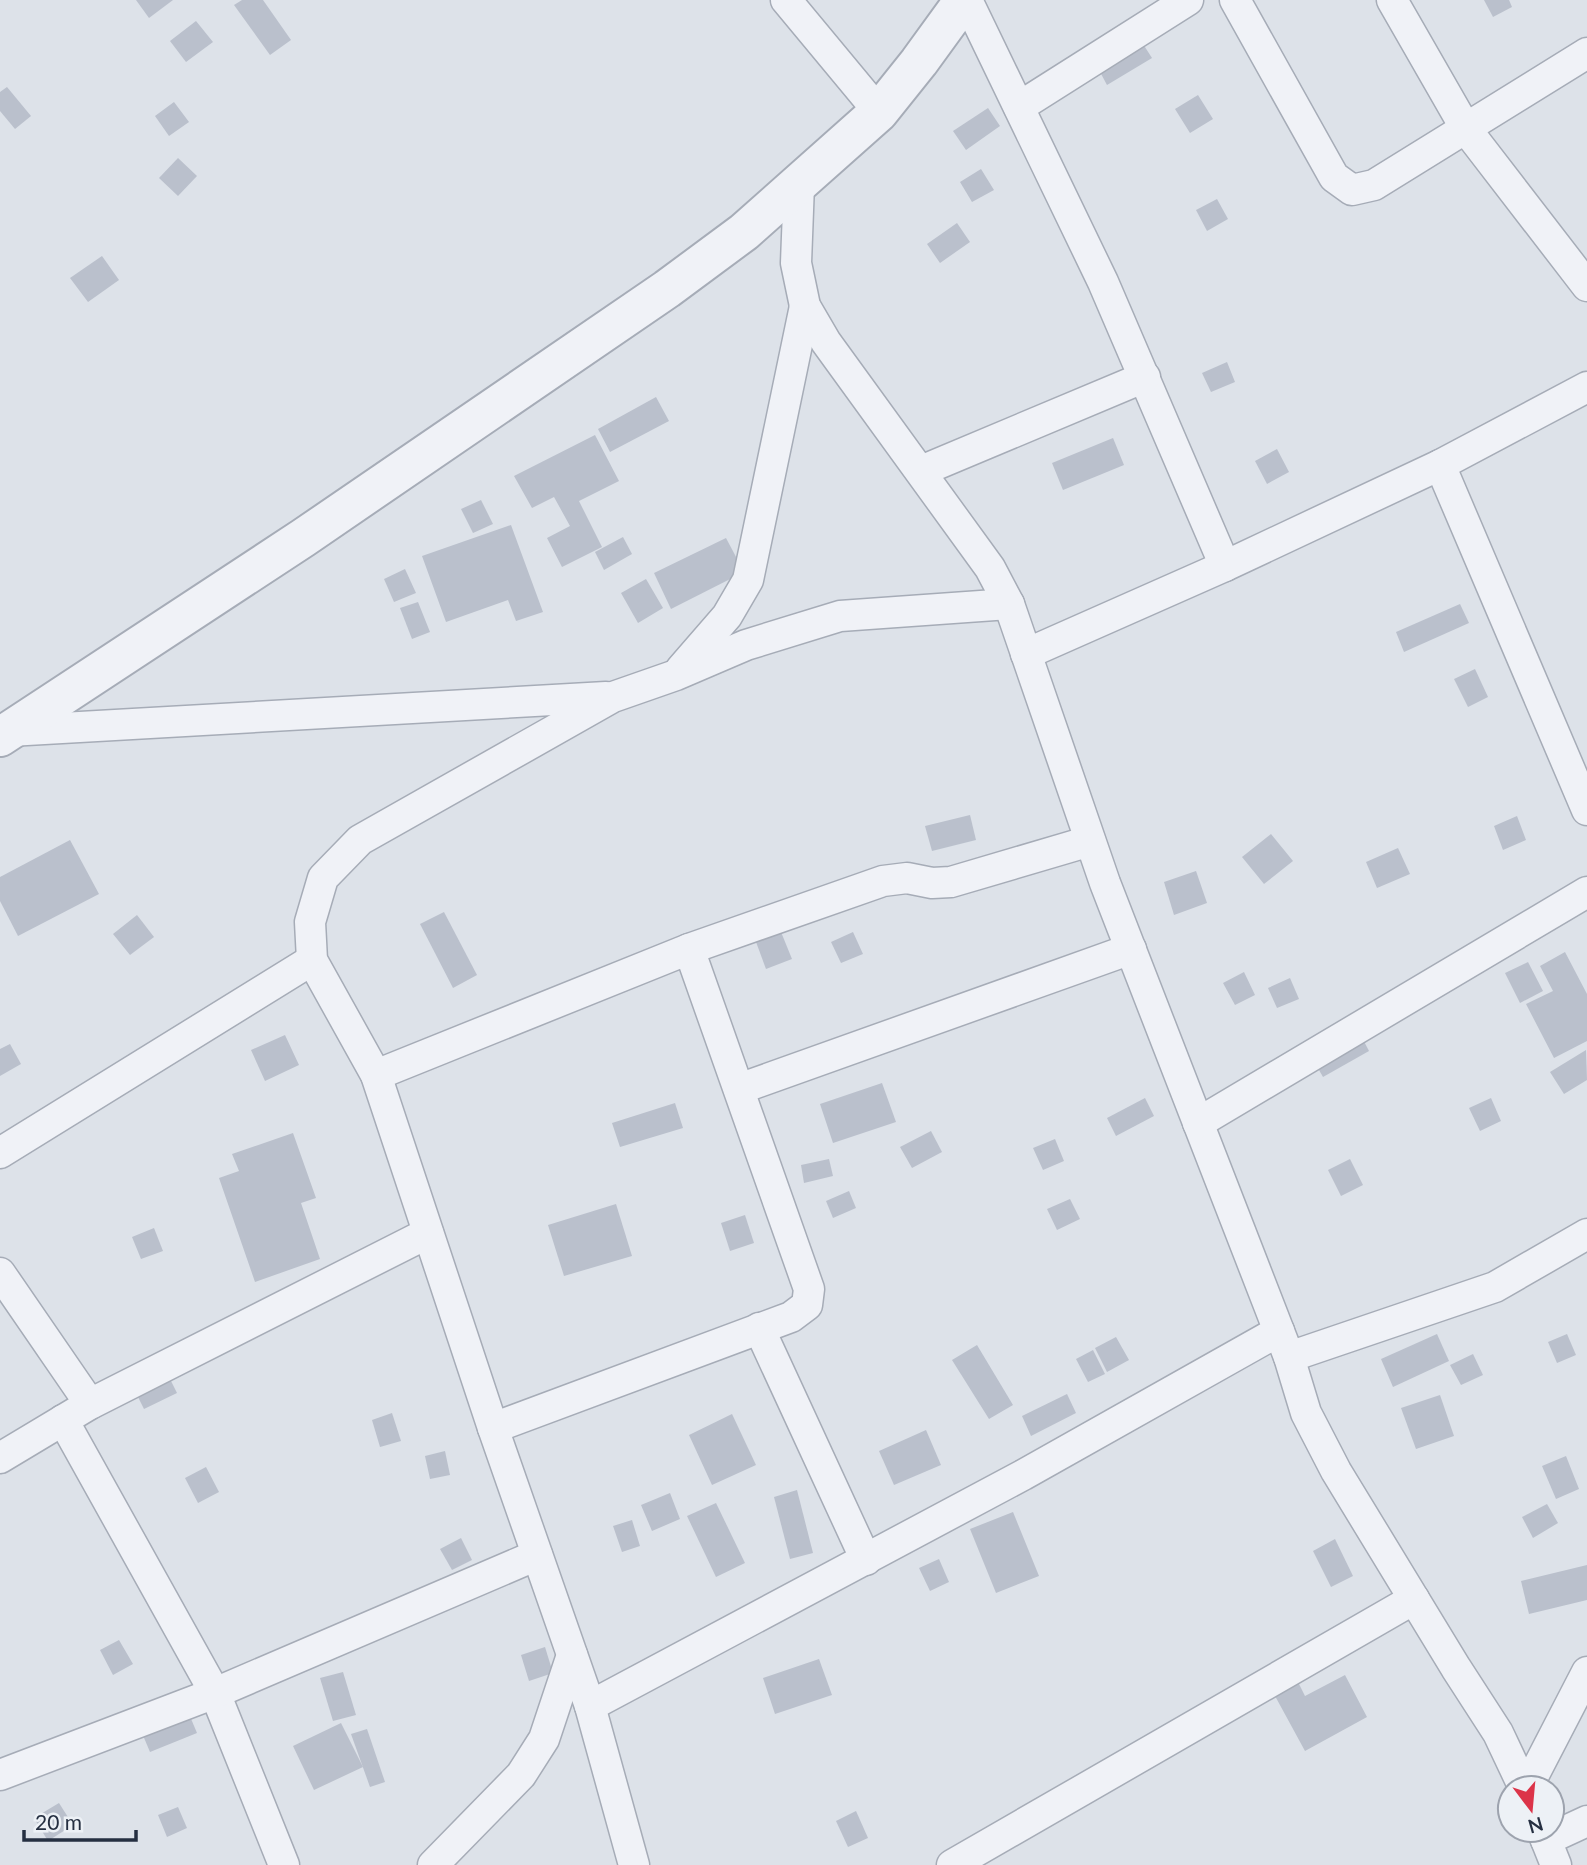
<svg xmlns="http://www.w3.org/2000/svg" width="1587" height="1865" font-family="Lato,sans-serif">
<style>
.building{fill:#bac0cc}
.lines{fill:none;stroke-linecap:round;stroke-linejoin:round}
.minor-casing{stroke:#a6acb7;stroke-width:33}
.tertiary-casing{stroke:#a6acb7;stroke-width:42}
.minor{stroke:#f0f2f7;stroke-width:30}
.tertiary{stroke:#f0f2f7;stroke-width:38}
</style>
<rect width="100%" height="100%" fill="#dde2e9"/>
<g class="building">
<polygon points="136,0 173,0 149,18"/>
<polygon points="242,0 263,0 291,40 270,55 234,5"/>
<polygon points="1484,0 1509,0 1512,7 1493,17"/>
<polygon points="196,21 213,42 186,62 170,41"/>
<polygon points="1143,44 1152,58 1107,85 1099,70"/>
<polygon points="7,87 31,116 15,129 0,111 0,92"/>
<polygon points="1198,95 1213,119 1190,133 1175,109"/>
<polygon points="174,102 189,122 169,136 155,116"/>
<polygon points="988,108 1000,126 966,150 953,131"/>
<polygon points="178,158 197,176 178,196 159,178"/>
<polygon points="981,169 994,190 972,202 960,182"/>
<polygon points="1217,199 1228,219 1207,231 1196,210"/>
<polygon points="957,223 970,242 940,263 927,244"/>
<polygon points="102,256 119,280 88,302 70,278"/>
<polygon points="1227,362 1235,382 1211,392 1202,373"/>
<polygon points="656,397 669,421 610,452 598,429"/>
<polygon points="595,435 619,481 579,501 602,547 562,567 547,538 570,526 554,497 532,508 514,476"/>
<polygon points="1113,438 1124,465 1063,490 1052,463"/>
<polygon points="1277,449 1289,472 1267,484 1255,461"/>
<polygon points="481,500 493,524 473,533 461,509"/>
<polygon points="511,525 543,612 516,621 508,600 446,622 422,556"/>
<polygon points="623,537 632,554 604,570 595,552"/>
<polygon points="726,538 744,572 671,609 654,573"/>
<polygon points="405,569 416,593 394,602 384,579"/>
<polygon points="646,579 663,608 638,623 621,593"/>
<polygon points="418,602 430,632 412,639 400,608"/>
<polygon points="1460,604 1469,623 1404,652 1396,632"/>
<polygon points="1475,669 1488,697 1468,707 1454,679"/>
<polygon points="970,815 976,840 932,851 925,826"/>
<polygon points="1517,816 1526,840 1503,850 1494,826"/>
<polygon points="1271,834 1293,861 1264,884 1242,857"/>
<polygon points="70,840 99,894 18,936 0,901 0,877"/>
<polygon points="1398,848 1410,874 1377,888 1366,862"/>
<polygon points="1196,871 1207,903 1174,915 1164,882"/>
<polygon points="444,912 477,975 453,988 420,924"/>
<polygon points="137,915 154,937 130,955 113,934"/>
<polygon points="781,932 792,959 766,969 756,942"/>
<polygon points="853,932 863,954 841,963 831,942"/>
<polygon points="1565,952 1587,994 1587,1041 1554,1058 1526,1004 1553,991 1540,966"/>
<polygon points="1528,962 1543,991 1520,1003 1505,973"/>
<polygon points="1244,972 1255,995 1235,1005 1223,983"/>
<polygon points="1290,978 1299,999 1277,1008 1268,988"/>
<polygon points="1358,1030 1369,1051 1323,1077 1311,1056"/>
<polygon points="285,1035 299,1065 265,1081 251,1050"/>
<polygon points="10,1044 21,1064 0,1076 0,1049"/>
<polygon points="1586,1050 1587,1080 1564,1094 1550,1072"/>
<polygon points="882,1083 896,1122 833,1143 820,1104"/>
<polygon points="1145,1098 1154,1116 1116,1136 1107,1118"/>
<polygon points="1491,1098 1501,1121 1480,1131 1469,1108"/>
<polygon points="675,1103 683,1128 620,1147 612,1123"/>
<polygon points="931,1131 942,1152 912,1168 900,1147"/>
<polygon points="293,1133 316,1198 301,1203 320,1259 255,1282 219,1178 239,1171 232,1154"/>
<polygon points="1055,1139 1064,1161 1043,1170 1033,1148"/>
<polygon points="829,1159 833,1176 804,1183 801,1165"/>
<polygon points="1350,1159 1363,1185 1341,1196 1328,1170"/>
<polygon points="849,1191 856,1208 833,1218 826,1201"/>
<polygon points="1070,1199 1080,1219 1057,1230 1047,1209"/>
<polygon points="616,1204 632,1256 564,1276 548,1225"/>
<polygon points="745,1215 754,1243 730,1251 721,1223"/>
<polygon points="154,1228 163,1251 141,1259 132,1237"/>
<polygon points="1437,1334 1449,1361 1393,1387 1381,1359"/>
<polygon points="1567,1334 1576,1355 1557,1363 1548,1342"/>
<polygon points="1116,1337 1129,1360 1107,1372 1095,1348"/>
<polygon points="977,1345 1013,1405 989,1419 952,1360"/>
<polygon points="1093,1350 1105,1374 1088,1382 1076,1359"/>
<polygon points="1473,1354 1483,1375 1461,1385 1450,1365"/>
<polygon points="166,1371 177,1393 144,1409 133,1387"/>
<polygon points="1067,1394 1076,1413 1031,1436 1022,1416"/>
<polygon points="1440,1395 1454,1436 1416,1449 1401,1408"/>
<polygon points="392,1413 401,1441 380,1447 372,1420"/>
<polygon points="732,1414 756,1465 712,1485 689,1435"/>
<polygon points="926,1430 941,1465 894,1485 879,1451"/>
<polygon points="445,1451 450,1475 430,1479 425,1456"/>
<polygon points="1566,1456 1579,1489 1556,1499 1542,1466"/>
<polygon points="206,1467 219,1492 198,1503 185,1478"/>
<polygon points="797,1490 813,1553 790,1559 774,1497"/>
<polygon points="670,1493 680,1519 652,1531 641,1505"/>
<polygon points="716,1503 745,1563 716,1577 687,1516"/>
<polygon points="1547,1504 1558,1523 1533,1538 1522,1517"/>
<polygon points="1013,1512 1039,1576 996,1593 970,1529"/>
<polygon points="632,1520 640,1546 622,1552 613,1526"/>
<polygon points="461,1538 472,1560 452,1570 440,1549"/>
<polygon points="1335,1539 1353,1576 1331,1587 1313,1551"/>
<polygon points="939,1559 949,1582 930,1591 919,1568"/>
<polygon points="1587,1565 1587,1600 1529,1614 1521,1581"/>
<polygon points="119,1640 133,1664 113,1675 100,1650"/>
<polygon points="545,1647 553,1673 529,1681 521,1655"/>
<polygon points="819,1659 832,1695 775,1714 763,1678"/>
<polygon points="343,1672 356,1715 333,1721 320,1678"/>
<polygon points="1293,1672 1305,1696 1345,1675 1367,1717 1305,1751 1269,1685"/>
<polygon points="189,1714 197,1733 150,1752 142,1733"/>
<polygon points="341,1723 363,1767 314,1790 293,1746"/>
<polygon points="367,1729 385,1782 370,1787 351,1734"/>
<polygon points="59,1803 73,1825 48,1841 34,1818"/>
<polygon points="178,1807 187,1828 167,1837 158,1815"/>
<polygon points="856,1811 868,1838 848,1847 836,1821"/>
</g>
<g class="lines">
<defs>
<g id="minor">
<polyline points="786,0 879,112"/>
<polyline points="967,0 1103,282 1225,566"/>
<polyline points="1235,0 1334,177 1352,190 1374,185 1587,53"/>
<polyline points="1392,0 1466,129 1587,286"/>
<polyline points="1019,107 1188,0"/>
<polyline points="799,184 796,263 805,306 826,342 990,568 1009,604 1105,883 1289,1357 1306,1413 1336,1471 1456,1668 1498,1733 1524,1788"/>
<polyline points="1440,465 1587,810"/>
<polyline points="921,471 1145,377"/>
<polyline points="1026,654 1225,566 1440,465 1587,387"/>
<polyline points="681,669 727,616 748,580 805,306"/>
<polyline points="9,731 606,697"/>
<polyline points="376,1075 689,949 883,881 907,878 932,883 951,882 1090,841"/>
<polyline points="739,1089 1131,949"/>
<polyline points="1198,1123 1587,892"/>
<polyline points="0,1153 312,960"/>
<polyline points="0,1273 90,1404"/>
<polyline points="759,1328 866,1560"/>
<polyline points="1289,1357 1495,1287 1587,1234"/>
<polyline points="63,1420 215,1693 284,1865"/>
<polyline points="493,1428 791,1317 807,1305 809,1289 689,949"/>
<polyline points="0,1458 90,1404 428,1233"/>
<polyline points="590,1706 1023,1475 1279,1331"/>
<polyline points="0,1775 215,1693 537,1555"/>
<polyline points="1527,1788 1587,1672"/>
<polyline points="1542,1830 1556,1865"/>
<polyline points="1546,1840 1587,1821"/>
<polyline points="433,1865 521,1775 544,1739 572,1655"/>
<polyline points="634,1865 590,1706 493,1428 376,1075 312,960 310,922 323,878 360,840 613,697 676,675 746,645 840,616 1009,604"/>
<polyline points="952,1865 1414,1599"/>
</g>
<polyline id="tertiary" points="0,737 303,538 667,289 744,232 879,112 919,62 964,0"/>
</defs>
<use href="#minor" class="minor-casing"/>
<use href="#tertiary" class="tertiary-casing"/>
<use href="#minor" class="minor"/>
<use href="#tertiary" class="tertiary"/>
</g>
<g transform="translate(1531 1809) rotate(164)"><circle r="33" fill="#edf1f6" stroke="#9da3ae" stroke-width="2"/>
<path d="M0-5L12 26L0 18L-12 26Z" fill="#dc3449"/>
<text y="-10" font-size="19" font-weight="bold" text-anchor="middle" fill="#252f41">N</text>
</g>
<path d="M24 1830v10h112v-10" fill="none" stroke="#252f41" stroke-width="3.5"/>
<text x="35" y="1830" font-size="21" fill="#252f41" stroke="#edf1f6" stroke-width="5" paint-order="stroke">20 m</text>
</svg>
